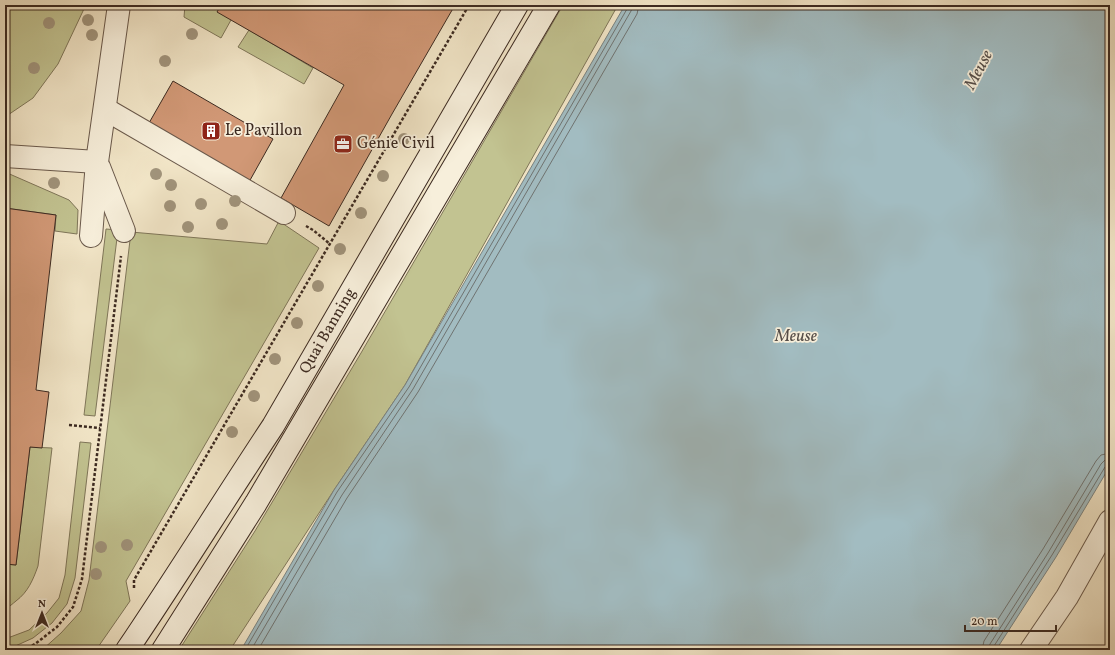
<svg xmlns="http://www.w3.org/2000/svg" width="1115" height="655" font-family="Vollkorn,serif">
<style>
.green{fill:#c2c391;stroke:#7f7659}
.water{fill:#a2bcc1;stroke:#798281}
.lines{fill:none;stroke-linecap:round;stroke-linejoin:round}
.shore{stroke:#6f7371;stroke-width:1}
.building{fill:#d19876;stroke:#3c2a21}
.minor-casing{stroke:#6a594b;stroke-width:24}
.secondary-casing{stroke:#3c2a21;stroke-width:24}
.path{stroke:#3c2a21;stroke-width:2.5;stroke-dasharray:3 2;stroke-linecap:butt}
.minor{stroke:#f7efdb;stroke-width:22}
.secondary{stroke:#f7efdb;stroke-width:22}
.tree{fill:#a1947c}
.labels{text-anchor:middle;dominant-baseline:central;stroke-width:3.5;stroke-linejoin:round;paint-order:stroke}
.poi-label{font-size:16px;fill:#3c2a21;stroke:#f7efdb;text-anchor:start}
.street-label{font-size:16px;fill:#3c2a21;stroke:#f7efdb}
.water-label{font-size:17px;font-style:italic;fill:#564e49;stroke:#f7efdb}
</style>
<rect width="100%" height="100%" fill="#f2e6c8"/>
<filter id="stains"><feTurbulence type="fractalNoise" baseFrequency=".005" numOctaves="4"/><feColorMatrix values="0 0 0 0 .2 0 0 0 0 .09 0 0 0 0 .02 0 0 0 .5 -.17"/></filter>
<radialGradient id="worn" r=".72"><stop offset=".6" stop-color="#630" stop-opacity="0"/><stop offset="1" stop-color="#630" stop-opacity=".3"/></radialGradient>
<g class="green">
<polygon points="5,5 85,5 83,11 58,64 33,98 5,117"/>
<polygon points="185,5 221,5 231,20 221,38 184,17"/>
<polygon points="563,5 618,5 405,385 334,490 230,650 179,650 255,531 361,353"/>
<polygon points="249,30 313,68 304,84 238,47"/>
<polygon points="5,172 69,200 78,210 77,234 55,231 56,215 5,208"/>
<polygon points="279,221 319,248 126,581 130,601 96,650 42,650 61,633 81,611 89,580 131,232 267,244"/>
<polygon points="106,229 118,230 95,416 84,415"/>
<polygon points="80,442 91,443 75,578 67,604 52,623 33,638 11,648 5,648 5,639 29,630 47,613 59,598 65,575"/>
<path d="M30 447 52 448 38 566C33 580 28 592 16 601 12 604 10 607 5 608V564L16 565Z"/>
</g>
<polygon class="water" points="625,5 1110,5 1110,466 1056,557 996,650 241,650 334,490 405,385"/>
<g class="lines">
<g class="shore">
<polyline points="245,650 337,492 409,387 627,9 628,5"/>
<polyline points="251,650 342,495 413,389 631,11 633,5"/>
<polyline points="258,650 347,498 418,392 637,14 639,5"/>
<polyline points="982,650 984,641 1043,549 1096,461 1101,455 1110,453"/>
<polyline points="988,650 990,644 1048,553 1101,464 1105,460 1110,459"/>
<polyline points="993,650 994,646 1052,555 1105,467 1107,465 1110,464"/>
</g>
</g>
<g class="building">
<polygon points="221,5 386,5 390,7 391,5 455,5 392,114 329,226 281,198 344,85 217,12"/>
<polygon points="173,81 273,139 249,182 149,123"/>
<polygon points="5,208 56,215 36,390 49,392 42,448 30,447 16,565 5,564"/>
</g>
<g class="lines">
<defs>
<g id="minor">
<polyline points="105,109 284,213"/>
<polyline points="5,156 97,162"/>
<polyline points="99,167 124,231"/>
<polyline points="91,236 97,162 119,5"/>
<polyline points="1031,650 1067,597 1110,521"/>
</g>
<g id="secondary">
<path d="M127 650C177 576 224 500 273 426L517 5"/>
<polyline points="163,650 256,503 549,5"/>
</g>
</defs>
<use href="#minor" class="minor-casing"/>
<use href="#secondary" class="secondary-casing"/>
<g class="path">
<polyline points="306,226 313,230 330,244"/>
<polyline points="69,425 100,428"/>
<polyline points="134,588 134,580 469,5"/>
<polyline points="23,650 35,644 57,627 73,607 82,579 121,256"/>
</g>
<use href="#minor" class="minor"/>
<use href="#secondary" class="secondary"/>
</g>
<g class="tree">
<circle cx="88" cy="20" r="6"/>
<circle cx="49" cy="23" r="6"/>
<circle cx="192" cy="34" r="6"/>
<circle cx="92" cy="35" r="6"/>
<circle cx="165" cy="61" r="6"/>
<circle cx="34" cy="68" r="6"/>
<circle cx="404" cy="139" r="6"/>
<circle cx="156" cy="174" r="6"/>
<circle cx="383" cy="176" r="6"/>
<circle cx="54" cy="183" r="6"/>
<circle cx="171" cy="185" r="6"/>
<circle cx="235" cy="201" r="6"/>
<circle cx="201" cy="204" r="6"/>
<circle cx="170" cy="206" r="6"/>
<circle cx="361" cy="213" r="6"/>
<circle cx="222" cy="224" r="6"/>
<circle cx="188" cy="227" r="6"/>
<circle cx="340" cy="249" r="6"/>
<circle cx="318" cy="286" r="6"/>
<circle cx="297" cy="323" r="6"/>
<circle cx="275" cy="359" r="6"/>
<circle cx="254" cy="396" r="6"/>
<circle cx="232" cy="432" r="6"/>
<circle cx="127" cy="545" r="6"/>
<circle cx="101" cy="547" r="6"/>
<circle cx="96" cy="574" r="6"/>
</g>
<defs>
<symbol id="building-square" viewBox="-11 -11 22 22"><rect x="-9" y="-9" width="18" height="18" rx="4" fill="#8f2418" stroke="#f7efdb"/><path d="M-4-6H4V6H1V3H-1V6H-4ZM-2.5-4.3h1.7v1.8h-1.7ZM.8-4.3h1.7v1.8H.8ZM-2.5-1h1.7V.8h-1.7ZM.8-1h1.7V.8H.8Z" fill="#fff"/></symbol>
<symbol id="office-square" viewBox="-11 -11 22 22"><rect x="-9" y="-9" width="18" height="18" rx="4" fill="#8f2418" stroke="#f7efdb"/><path d="M-6-3h4V-5.5h4V-3h4V5H-6ZM-1-4.5V-3h2v-1.5ZM-6 0V1H6V0Z" fill="#fff"/></symbol>
</defs>
<g fill-rule="evenodd">
<use href="#building-square" x="200" y="120" width="22" height="22"/>
<use href="#office-square" x="332" y="133" width="22" height="22"/>
</g>
<g class="labels">
<g class="poi-label">
<text x="225" y="131">Le Pavillon</text>
<text x="357" y="144">Génie Civil</text>
</g>
<g class="street-label">
<text transform="translate(328 331) rotate(-60)">Quai Banning</text>
</g>
<g class="water-label">
<text transform="translate(979 70) rotate(-62)">Meuse</text>
<text x="796" y="336">Meuse</text>
</g>
</g>
<rect width="1115" height="655" fill="none" stroke="#f2e6c8" stroke-width="20"/>
<rect x="6" y="6" width="1103" height="643" fill="none" stroke="#3c2a21" stroke-width="2"/>
<rect x="10" y="10" width="1095" height="635" fill="none" stroke="#3c2a21"/>
<g transform="translate(42 613)" stroke="#f7efdb" stroke-width="3" paint-order="stroke">
<path d="M0-3L7 15L0 10L-7 15Z" fill="#3c2a21"/>
<text y="-6" font-size="11" font-weight="bold" text-anchor="middle" fill="#3c2a21">N</text>
</g>
<path d="M965 625v6h91v-6" fill="none" stroke="#3c2a21" stroke-width="2"/>
<text x="971" y="625" font-size="12" fill="#3c2a21" stroke="#f7efdb" stroke-width="3" paint-order="stroke">20 m</text>
<rect width="100%" height="100%" filter="url(#stains)"/>
<rect width="100%" height="100%" fill="url(#worn)"/>
</svg>
